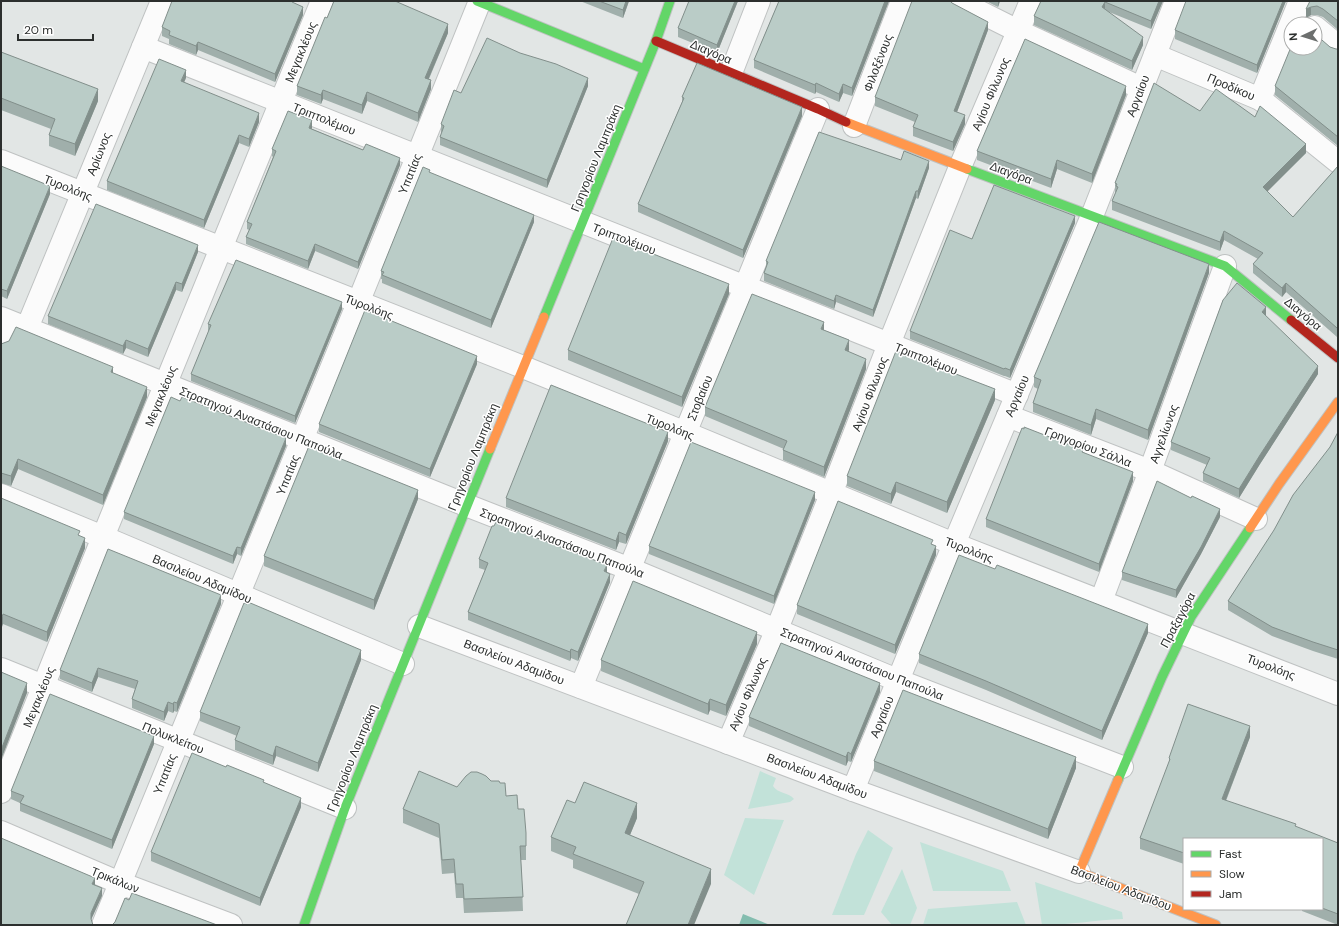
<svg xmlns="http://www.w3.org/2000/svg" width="1339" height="926" font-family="'DM Sans',sans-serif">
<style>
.green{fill:#c2e2d9}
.water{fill:#84bdaf}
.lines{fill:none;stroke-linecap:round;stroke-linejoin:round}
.street-casing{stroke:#bfc2c2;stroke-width:24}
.fast-casing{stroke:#bfc2c2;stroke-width:11}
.slow-casing{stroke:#bfc2c2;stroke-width:11}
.jam-casing{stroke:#bfc2c2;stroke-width:11}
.street{stroke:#fbfbfb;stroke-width:22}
.fast{stroke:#63d668;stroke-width:9}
.slow{stroke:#ff974d;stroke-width:9}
.jam{stroke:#b3261e;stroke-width:9}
.wall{fill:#a0afab}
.shaded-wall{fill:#828f8b}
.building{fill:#baccc7;stroke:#828f8b}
.labels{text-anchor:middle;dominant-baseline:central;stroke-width:3;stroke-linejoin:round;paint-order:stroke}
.street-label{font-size:12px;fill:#2c2f2e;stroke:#fff}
</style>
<rect width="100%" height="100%" fill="#e2e6e5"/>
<g class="green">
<path d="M760 771 776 778 773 786C778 794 789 792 794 799L790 802 748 809Z"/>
<polygon points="745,818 784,820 754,895 724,875"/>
<polygon points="868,830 893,848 864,915 832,915 856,854"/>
<polygon points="920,842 1003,871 1011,891 933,891"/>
<polygon points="902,869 917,908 910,925 892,925 881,912"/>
<path d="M1035 882 1122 912 1123 919C1096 920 1069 925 1042 925Z"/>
<polygon points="1017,902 1026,925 923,925 928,909"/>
</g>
<polygon class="water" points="743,914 770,925 739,925"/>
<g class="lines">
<defs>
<g id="street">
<polyline points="958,1 1018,31 1141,88"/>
<polyline points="1315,27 1338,46"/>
<polyline points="143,47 1017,395"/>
<polyline points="1155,55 1260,99 1338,162"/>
<polyline points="731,73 759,1"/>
<polyline points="1260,99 1300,1"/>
<polyline points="854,126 902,1"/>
<polyline points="1,161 523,367 686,433 954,544 1338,694"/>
<polyline points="1,318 466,505 630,569 897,680 1122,767"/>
<polyline points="27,328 162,1"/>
<polyline points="1,341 9,322"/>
<polyline points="1008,416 1150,471 1256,519"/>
<polyline points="1,495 103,537 403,664"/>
<polyline points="1101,601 1150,471 1225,266"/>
<polyline points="419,626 853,790 1079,872"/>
<polyline points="1,669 345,808"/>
<polyline points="581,687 818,109"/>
<polyline points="728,743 777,629 831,494 889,344 960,167 1031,1"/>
<polyline points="853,790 954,544 1092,216 1176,1"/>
<polyline points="1,792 103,537 322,1"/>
<polyline points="1,832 120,883 231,925"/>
<polyline points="103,925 358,303 480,1"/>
</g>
<g id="fast">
<polyline points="477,1 644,69"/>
<polyline points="967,169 1225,266 1291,320"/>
<polyline points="544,317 656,41 670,1"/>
<polyline points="1118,780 1162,677 1191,617 1250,528"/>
<polyline points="304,925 345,808 490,449"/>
</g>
<g id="slow">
<polyline points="846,122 967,169"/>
<polyline points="490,449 544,317"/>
<polyline points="1250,528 1279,484 1338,402"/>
<polyline points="1118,780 1079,872 1216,925"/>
</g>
<g id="jam">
<polyline points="656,41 818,109 846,122"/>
<polyline points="1291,320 1338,358"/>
</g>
</defs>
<use href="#street" class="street-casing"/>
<use href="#fast" class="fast-casing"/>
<use href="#slow" class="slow-casing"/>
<use href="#jam" class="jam-casing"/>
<use href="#street" class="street"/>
<use href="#fast" class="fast"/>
<use href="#slow" class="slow"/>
<use href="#jam" class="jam"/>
</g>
<g class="wall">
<polygon points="580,1 629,1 623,18"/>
<polygon points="738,1 717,53 678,37 678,28"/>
<polygon points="779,1 889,1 852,96 843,93 839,102 816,92 815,94 754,68 754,60"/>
<polygon points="986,1 1000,1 998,7"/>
<polygon points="1041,1 1163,1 1151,29 1109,12 1143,45 1132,70 1034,25 1034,16"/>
<polygon points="1286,1 1257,73 1175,39 1175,30"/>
<polygon points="1310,1 1338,1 1338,30 1323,17 1317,15 1311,15 1306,18"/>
<polygon points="295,3 303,15 275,82 198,50 196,55 169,44 169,39 162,36 162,27"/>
<polygon points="952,3 988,30 957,112 965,124 953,151 913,136 913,127 915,122 875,106 875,97"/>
<polygon points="327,18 448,33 429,79 431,89 418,122 367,101 362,114 323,99 321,104 297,95 297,86"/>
<polygon points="1330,47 1336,49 1338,49 1338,146 1275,95 1275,86"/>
<polygon points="1,52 98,101 75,156 49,146 49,135 51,129 1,110"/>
<polygon points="186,78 184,82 259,122 249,147 239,143 204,228 107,190 107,181"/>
<polygon points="588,86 547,188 440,145 440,137 442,133 441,132 441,124 461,93"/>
<polygon points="1126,95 1092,183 1057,169 1051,188 977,160 977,151"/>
<polygon points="682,97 802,116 743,258 638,212 638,204 682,102"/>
<polygon points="1200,111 1255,117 1306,153 1267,191 1293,217 1338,166 1337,337 1286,292 1282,297 1253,273 1253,264 1258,259 1224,240 1220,251 1112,210 1112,201 1116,192 1115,192 1115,183"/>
<polygon points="312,128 312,129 400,165 358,269 315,251 308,269 246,244 246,237 249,230 247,229 247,222 273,157 272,156 272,149"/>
<polygon points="901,160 929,168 918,199 916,198 873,317 836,302 834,309 764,281 764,273 766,268 766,261"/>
<polygon points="1,166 50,194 7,299 1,296"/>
<polygon points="430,173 534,222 491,328 382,283 382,279 381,279 381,271"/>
<polygon points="1075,223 1010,378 1005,376 1004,376 910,339 910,331 972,239"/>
<polygon points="198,252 182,292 176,290 148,357 126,348 123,354 48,324 48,316"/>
<polygon points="1209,273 1148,440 1096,419 1091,435 1033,412 1033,403 1038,389 1034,387 1034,377"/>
<polygon points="729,294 682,407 568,360 568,350"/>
<polygon points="1223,300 1266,316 1318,374 1260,464 1239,498 1203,481 1203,473 1207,465 1171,450 1171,442"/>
<polygon points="342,309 295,423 191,381 191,374 209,332 208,331 208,324"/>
<polygon points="824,330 849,350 848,351 866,369 824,477 783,460 783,450 784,449 705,416 705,407"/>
<polygon points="1,343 113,373 147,397 103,505 18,469 11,486 1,483"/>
<polygon points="477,364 430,477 319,432 319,424"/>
<polygon points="995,400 947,513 896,492 891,504 847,486 847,476"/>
<polygon points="1338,432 1338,659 1313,651 1272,636 1228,610 1228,601 1330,447"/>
<polygon points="668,441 626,544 619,542 616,550 506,507 506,498"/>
<polygon points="286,446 241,556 237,554 233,564 124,519 124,512"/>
<polygon points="1083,452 1133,481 1099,572 986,527 986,519"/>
<polygon points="1,498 80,536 85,548 47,642 3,624"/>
<polygon points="418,499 374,610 264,566 264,556"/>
<polygon points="815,500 774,604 649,554 649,546"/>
<polygon points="1220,517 1201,554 1176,598 1122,580 1122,572"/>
<polygon points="933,545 936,555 895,654 797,614 797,605"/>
<polygon points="479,559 607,572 610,582 578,661 571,658 570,661 468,620 468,612 485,570 479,568"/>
<polygon points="221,604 177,712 174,711 173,713 168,711 164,721 132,708 132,699 135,689 98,677 92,692 60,679 60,670"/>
<polygon points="1148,633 1102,740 986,690 919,663 919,654"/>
<polygon points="757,644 726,716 710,710 708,715 601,671 601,660"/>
<polygon points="361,660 318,772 276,756 273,765 235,750 235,740 237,736 200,721 200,712"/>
<polygon points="880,692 851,762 848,761 846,766 749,726 749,717"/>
<polygon points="1250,737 1226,801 1296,827 1338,843 1338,925 1302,911 1302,909 1322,909 1322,839 1184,839 1184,864 1140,849 1140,838 1169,764 1169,758"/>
<polygon points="154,744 112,849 20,811 20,803 11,799 11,791"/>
<polygon points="874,761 1076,768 1048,839 874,771"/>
<polygon points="491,781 506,796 518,809 526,846 526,860 521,860 523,911 464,913 463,898 456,898 454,873 442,874 439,838 403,823 403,809 457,787"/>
<polygon points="264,783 301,807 260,906 151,861 151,852"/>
<polygon points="575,803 637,818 630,835 711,884 639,894 573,868 573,860 551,851 551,837"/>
</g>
<g class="shaded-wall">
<polygon points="626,1 629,1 623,18 623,10"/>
<polygon points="735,1 738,1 717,53 717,45"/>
<polygon points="885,1 889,1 852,96 852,88"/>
<polygon points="998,1 1000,1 998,7"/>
<polygon points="1159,1 1163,1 1151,29 1151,21"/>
<polygon points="1283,1 1286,1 1257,73 1257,65"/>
<polygon points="1105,2 1105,11 1102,7"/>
<polygon points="303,7 303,15 275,82 275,74"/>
<polygon points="1311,7 1311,15 1306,18 1306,9"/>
<polygon points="988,22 988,30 954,120 954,111"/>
<polygon points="448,24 448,33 425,87 425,78"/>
<polygon points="1143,37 1143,45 1132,70 1132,61"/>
<polygon points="198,42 198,50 196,55 196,46"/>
<polygon points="186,70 186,78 181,89 181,81"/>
<polygon points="588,78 588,86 547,188 547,180"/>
<polygon points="431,80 431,89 418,122 418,113"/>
<polygon points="816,83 816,92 815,94 815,85"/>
<polygon points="843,84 843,93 839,102 839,94"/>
<polygon points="1126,86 1126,95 1092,183 1092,174"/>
<polygon points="98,89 98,101 75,156 75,144"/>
<polygon points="323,90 323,99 321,104 321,95"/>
<polygon points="367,92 367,101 362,114 362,105"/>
<polygon points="802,107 802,116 743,258 743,250"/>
<polygon points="259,113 259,122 249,147 249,139"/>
<polygon points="965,115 965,124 953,151 953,142"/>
<polygon points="312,120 312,128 309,135 309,128"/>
<polygon points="239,135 239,143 204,228 204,220"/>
<polygon points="1306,144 1306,153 1263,196 1263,187"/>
<polygon points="400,158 400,165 358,269 358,262"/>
<polygon points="1057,160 1057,169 1051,188 1051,179"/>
<polygon points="929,161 929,168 918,199 918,191"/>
<polygon points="50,186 50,194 7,299 7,291"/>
<polygon points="916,191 916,198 873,317 873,310"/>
<polygon points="534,215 534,222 491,328 491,320"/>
<polygon points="1075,216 1075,223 1010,378 1010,370"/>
<polygon points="1224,231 1224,240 1220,251 1220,242"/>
<polygon points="315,244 315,251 308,269 308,261"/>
<polygon points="198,245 198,252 182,292 182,284"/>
<polygon points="1209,264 1209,273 1148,440 1148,430"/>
<polygon points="176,282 176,290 148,357 148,349"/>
<polygon points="1286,283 1286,292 1282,297 1282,288"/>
<polygon points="729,284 729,294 682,407 682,397"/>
<polygon points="836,295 836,302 834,309 834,301"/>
<polygon points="342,302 342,309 295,423 295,416"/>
<polygon points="1266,307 1266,316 1262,321 1262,312"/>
<polygon points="824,322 824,332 821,329"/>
<polygon points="1338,327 1338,336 1337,337 1337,328"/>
<polygon points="126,340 126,348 123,354 123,346"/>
<polygon points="849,340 849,350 845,359 845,350"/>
<polygon points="477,356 477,364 430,477 430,469"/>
<polygon points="866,359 866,369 824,477 824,467"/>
<polygon points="1318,366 1318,374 1260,464 1239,498 1239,489 1260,455"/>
<polygon points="113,367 113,377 111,372"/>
<polygon points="147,387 147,397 103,505 103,495"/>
<polygon points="995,389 995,400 947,513 947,502"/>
<polygon points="1096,409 1096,419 1091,435 1091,425"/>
<polygon points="668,432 668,441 626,544 626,535"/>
<polygon points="286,438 286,446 241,556 241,548"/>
<polygon points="18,459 18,469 11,486 11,476"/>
<polygon points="1133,472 1133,481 1099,572 1099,564"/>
<polygon points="896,482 896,492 891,504 891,494"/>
<polygon points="418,490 418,499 374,610 374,600"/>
<polygon points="815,492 815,500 774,604 774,596"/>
<polygon points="1220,509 1220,517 1201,554 1176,598 1176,590"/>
<polygon points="619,532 619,542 616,550 616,541"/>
<polygon points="85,538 85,548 47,642 47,632"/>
<polygon points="936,546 936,555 895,654 895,645"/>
<polygon points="237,547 237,554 233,564 233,556"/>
<polygon points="607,565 607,573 604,571"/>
<polygon points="610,574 610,582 578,661 578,652"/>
<polygon points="221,595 221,604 177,712 177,703"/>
<polygon points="3,614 3,624 1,630 1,620"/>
<polygon points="1148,624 1148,633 1102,740 1102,731"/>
<polygon points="757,632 757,644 726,716 726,705"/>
<polygon points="571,649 571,658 570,661 570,652"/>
<polygon points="361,650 361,660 318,772 318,763"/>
<polygon points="98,668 98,677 92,692 92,683"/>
<polygon points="27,683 27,693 1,760 1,750"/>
<polygon points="880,683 880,692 851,762 851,754"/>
<polygon points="710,699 710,710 708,715 708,704"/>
<polygon points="168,702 168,711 164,721 164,712"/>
<polygon points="174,702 174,711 173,713 173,704"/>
<polygon points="1250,726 1250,737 1222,810 1222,799"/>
<polygon points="154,736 154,744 112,849 112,840"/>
<polygon points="276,746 276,756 273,765 273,756"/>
<polygon points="848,752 848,761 846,766 846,757"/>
<polygon points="1076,757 1076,768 1048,839 1048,829"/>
<polygon points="301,798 301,807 260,906 260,898"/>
<polygon points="637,803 637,818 625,847 625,833"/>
<polygon points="711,869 711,884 694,925 688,925"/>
<polygon points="95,878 95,886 92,884"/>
<polygon points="102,888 102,896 91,920 91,913"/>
</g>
<g class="building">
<polygon points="172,1 293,1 292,2 303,7 275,74 198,42 196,46 169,35 170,31 162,27"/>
<polygon points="334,1 395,1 448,24 425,78 431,80 418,113 367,92 362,105 323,90 321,95 297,86 325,17 327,18"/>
<polygon points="599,1 626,1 623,10"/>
<polygon points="689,1 735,1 717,45 678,28"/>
<polygon points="779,1 885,1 852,88 843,84 839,94 816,83 815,85 754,60"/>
<polygon points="912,1 950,1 952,3 988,22 954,111 965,115 953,142 913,127 918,115 875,97"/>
<polygon points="1041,1 1159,1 1151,21 1105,2 1102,7 1143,37 1132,61 1034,16"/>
<polygon points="1186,1 1283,1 1257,65 1175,30"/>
<polygon points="1310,1 1338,1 1338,21 1323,9 1317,6 1311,7 1306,9"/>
<polygon points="1303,18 1303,23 1304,24 1300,24"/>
<polygon points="1315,34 1330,47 1336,49 1338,49 1338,60 1337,61 1338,61 1338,137 1275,86 1291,47 1291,48 1315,48"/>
<polygon points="487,38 520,53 556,64 588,78 547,180 440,137 444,126 441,124 454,90 461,93"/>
<polygon points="1025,39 1126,86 1092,174 1057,160 1051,179 977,151"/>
<polygon points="1,52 98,89 75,144 49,135 55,119 1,98"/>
<polygon points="159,59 186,70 181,81 259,113 249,139 239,135 204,220 107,181"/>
<polygon points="697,63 802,107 743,250 638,204 684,98 682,97"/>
<polygon points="1154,83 1200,111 1216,89 1255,117 1260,106 1306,144 1263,187 1293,217 1338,166 1338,327 1337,328 1286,283 1282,288 1253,264 1263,253 1224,231 1220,242 1112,201 1118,187 1116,186 1117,184 1115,183"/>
<polygon points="288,111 312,120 309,128 363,150 366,144 400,158 358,262 315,244 308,261 246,237 252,224 247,222 276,151 272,149"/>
<polygon points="819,132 901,160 904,151 929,161 918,191 916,191 873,310 836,295 834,301 764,273 768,262 766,261"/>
<polygon points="1,166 50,186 7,291 1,289"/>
<polygon points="423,167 430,170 429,172 534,215 491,320 382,275 384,272 381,271"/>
<polygon points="994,185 1075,216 1010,370 1005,368 1004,369 910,331 950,230 972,239"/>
<polygon points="96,204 198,245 182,284 176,282 148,349 126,340 123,346 48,316"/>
<polygon points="1099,222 1209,264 1148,430 1096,409 1091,425 1033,403 1041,380 1034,377"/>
<polygon points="613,238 729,284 682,397 568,350"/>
<polygon points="236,260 342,302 295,416 191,374 211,325 208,324"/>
<polygon points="1237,283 1266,307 1262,312 1318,366 1260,455 1239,489 1203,473 1210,458 1171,442 1223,300"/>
<polygon points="752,294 824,322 821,329 849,340 845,350 866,359 824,467 783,450 787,441 705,407"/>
<polygon points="365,310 477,356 430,469 319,424"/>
<polygon points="16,327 113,367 111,372 147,387 103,495 18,459 11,476 1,473 1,344 9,341"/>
<polygon points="896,351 995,389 947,502 896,482 891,494 847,476"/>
<polygon points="551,385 668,432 626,535 619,532 616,541 506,498"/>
<polygon points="171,397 180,401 182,397 286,438 241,548 237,547 233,556 124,512"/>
<polygon points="1024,427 1083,450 1082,452 1133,472 1099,564 986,519 1022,428 1024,429"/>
<polygon points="1338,432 1338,650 1313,642 1272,627 1228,601 1274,530 1293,495 1330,447"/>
<polygon points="691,442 815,492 774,596 649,546"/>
<polygon points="309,446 418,490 374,600 264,556"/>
<polygon points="1157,481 1191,498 1192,496 1220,509 1201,547 1176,590 1122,572"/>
<polygon points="1,498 80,531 78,535 85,538 47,632 3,614 1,620"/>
<polygon points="838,501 933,540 931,544 936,546 895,645 797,605"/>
<polygon points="496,522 607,565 604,571 610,574 578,652 571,649 570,652 468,612 488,563 479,559 492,526 494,526"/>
<polygon points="108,549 221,595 177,703 174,702 173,704 168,702 164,712 132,699 138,681 98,668 92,683 60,670"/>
<polygon points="959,555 995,569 997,565 1148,624 1102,731 986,681 919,654"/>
<polygon points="633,581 757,632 726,705 710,699 708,704 601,660"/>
<polygon points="248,602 361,650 318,763 276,746 273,756 235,740 240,727 200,712 244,603 247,604"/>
<polygon points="781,643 880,683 851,754 848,752 846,757 749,717"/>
<polygon points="1,672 27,683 1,750"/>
<polygon points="903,690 1076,757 1048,829 874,761"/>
<polygon points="50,694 154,736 112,840 20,803 24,796 11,791"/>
<polygon points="1188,704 1250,726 1222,799 1296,824 1295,826 1338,843 1338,914 1322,908 1322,839 1184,839 1184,853 1140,838 1170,759 1169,758"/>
<polygon points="192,753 226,767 227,765 264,780 263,782 301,798 260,898 151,852"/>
<polygon points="419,771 457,787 466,776 471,772 477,772 482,774 486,776 491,781 499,781 500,783 505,783 506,796 517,795 518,809 524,809 526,833 526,846 520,846 523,897 464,899 463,884 456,884 454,859 442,860 439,824 403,809"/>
<polygon points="584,782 637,803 625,833 711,869 688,925 626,925 644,882 573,854 576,847 551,837 567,800 575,803"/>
<polygon points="1,838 95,878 92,884 102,888 91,913 91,919 93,925 1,925"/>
<polygon points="132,893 217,925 112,925 115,922 125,898 129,900"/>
</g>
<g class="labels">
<g class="street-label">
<text transform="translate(301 52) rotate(-68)">Μεγακλέους</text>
<text transform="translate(711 52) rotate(23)">Διαγόρα</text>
<text transform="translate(878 63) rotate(-69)">Φιλοξένους</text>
<text transform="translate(1231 87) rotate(23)">Προδίκου</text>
<text transform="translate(991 94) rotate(-67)">Αγίου Φίλωνος</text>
<text transform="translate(1138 96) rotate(-69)">Αργαίου</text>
<text transform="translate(324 119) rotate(22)">Τριπτολέμου</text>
<text transform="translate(99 154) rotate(-68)">Αρίωνος</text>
<text transform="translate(596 158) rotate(-68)">Γρηγορίου Λαμπράκη</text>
<text transform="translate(1011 173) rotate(20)">Διαγόρα</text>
<text transform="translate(410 174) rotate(-68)">Υπατίας</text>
<text transform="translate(68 188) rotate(22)">Τυρολόης</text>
<text transform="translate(624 239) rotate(21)">Τριπτολέμου</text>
<text transform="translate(369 307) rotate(21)">Τυρολόης</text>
<text transform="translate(1303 314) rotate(40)">Διαγόρα</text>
<text transform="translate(926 359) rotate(22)">Τριπτολέμου</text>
<text transform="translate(870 394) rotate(-69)">Αγίου Φίλωνος</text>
<text transform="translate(161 396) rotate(-68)">Μεγακλέους</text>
<text transform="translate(1017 396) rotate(-67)">Αργαίου</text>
<text transform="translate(700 398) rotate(-68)">Στοβαίου</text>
<text transform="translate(261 423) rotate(22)">Στρατηγού Αναστάσιου Παπούλα</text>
<text transform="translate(670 427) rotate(22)">Τυρολόης</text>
<text transform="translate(1164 434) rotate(-70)">Αγγελίωνος</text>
<text transform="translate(1088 447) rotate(21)">Γρηγορίου Σάλλα</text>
<text transform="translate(473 457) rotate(-68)">Γρηγορίου Λαμπράκη</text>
<text transform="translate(288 475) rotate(-68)">Υπατίας</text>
<text transform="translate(562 543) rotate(21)">Στρατηγού Αναστάσιου Παπούλα</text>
<text transform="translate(969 550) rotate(21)">Τυρολόης</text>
<text transform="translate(202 579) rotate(23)">Βασιλείου Αδαμίδου</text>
<text transform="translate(1178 620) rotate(-62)">Πραξαγόρα</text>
<text transform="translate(514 662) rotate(21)">Βασιλείου Αδαμίδου</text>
<text transform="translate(862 664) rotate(22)">Στρατηγού Αναστάσιου Παπούλα</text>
<text transform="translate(1271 667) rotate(21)">Τυρολόης</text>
<text transform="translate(748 694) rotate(-67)">Αγίου Φίλωνος</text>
<text transform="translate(39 697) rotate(-68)">Μεγακλέους</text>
<text transform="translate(882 717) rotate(-68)">Αργαίου</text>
<text transform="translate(173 738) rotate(22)">Πολυκλείτου</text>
<text transform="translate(352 758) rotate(-68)">Γρηγορίου Λαμπράκη</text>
<text transform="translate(165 774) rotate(-68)">Υπατίας</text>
<text transform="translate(817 776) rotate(21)">Βασιλείου Αδαμίδου</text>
<text transform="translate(115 880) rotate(22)">Τρικάλων</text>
<text transform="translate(1121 888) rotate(21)">Βασιλείου Αδαμίδου</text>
</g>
</g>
<rect width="1339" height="926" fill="none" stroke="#2c2f2e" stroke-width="4"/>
<rect x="1183" y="838" width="140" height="72" fill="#ffffff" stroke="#abacab"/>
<rect x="1191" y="851" width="20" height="6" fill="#63d668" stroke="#abacab"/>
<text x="1219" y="858" font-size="12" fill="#2c2f2e">Fast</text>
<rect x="1191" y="871" width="20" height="6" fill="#ff974d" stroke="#abacab"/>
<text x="1219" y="878" font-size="12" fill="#2c2f2e">Slow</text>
<rect x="1191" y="891" width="20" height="6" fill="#b3261e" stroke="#abacab"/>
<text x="1219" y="898" font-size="12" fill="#2c2f2e">Jam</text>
<g transform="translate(1303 36) rotate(266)"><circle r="19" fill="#ffffff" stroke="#abacab"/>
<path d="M0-3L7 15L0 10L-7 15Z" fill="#6c6f6e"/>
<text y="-6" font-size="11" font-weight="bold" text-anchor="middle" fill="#2c2f2e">N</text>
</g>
<path d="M18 34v6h75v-6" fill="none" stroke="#2c2f2e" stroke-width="2"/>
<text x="24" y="34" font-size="12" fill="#2c2f2e" stroke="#ffffff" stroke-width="3" paint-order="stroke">20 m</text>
</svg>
